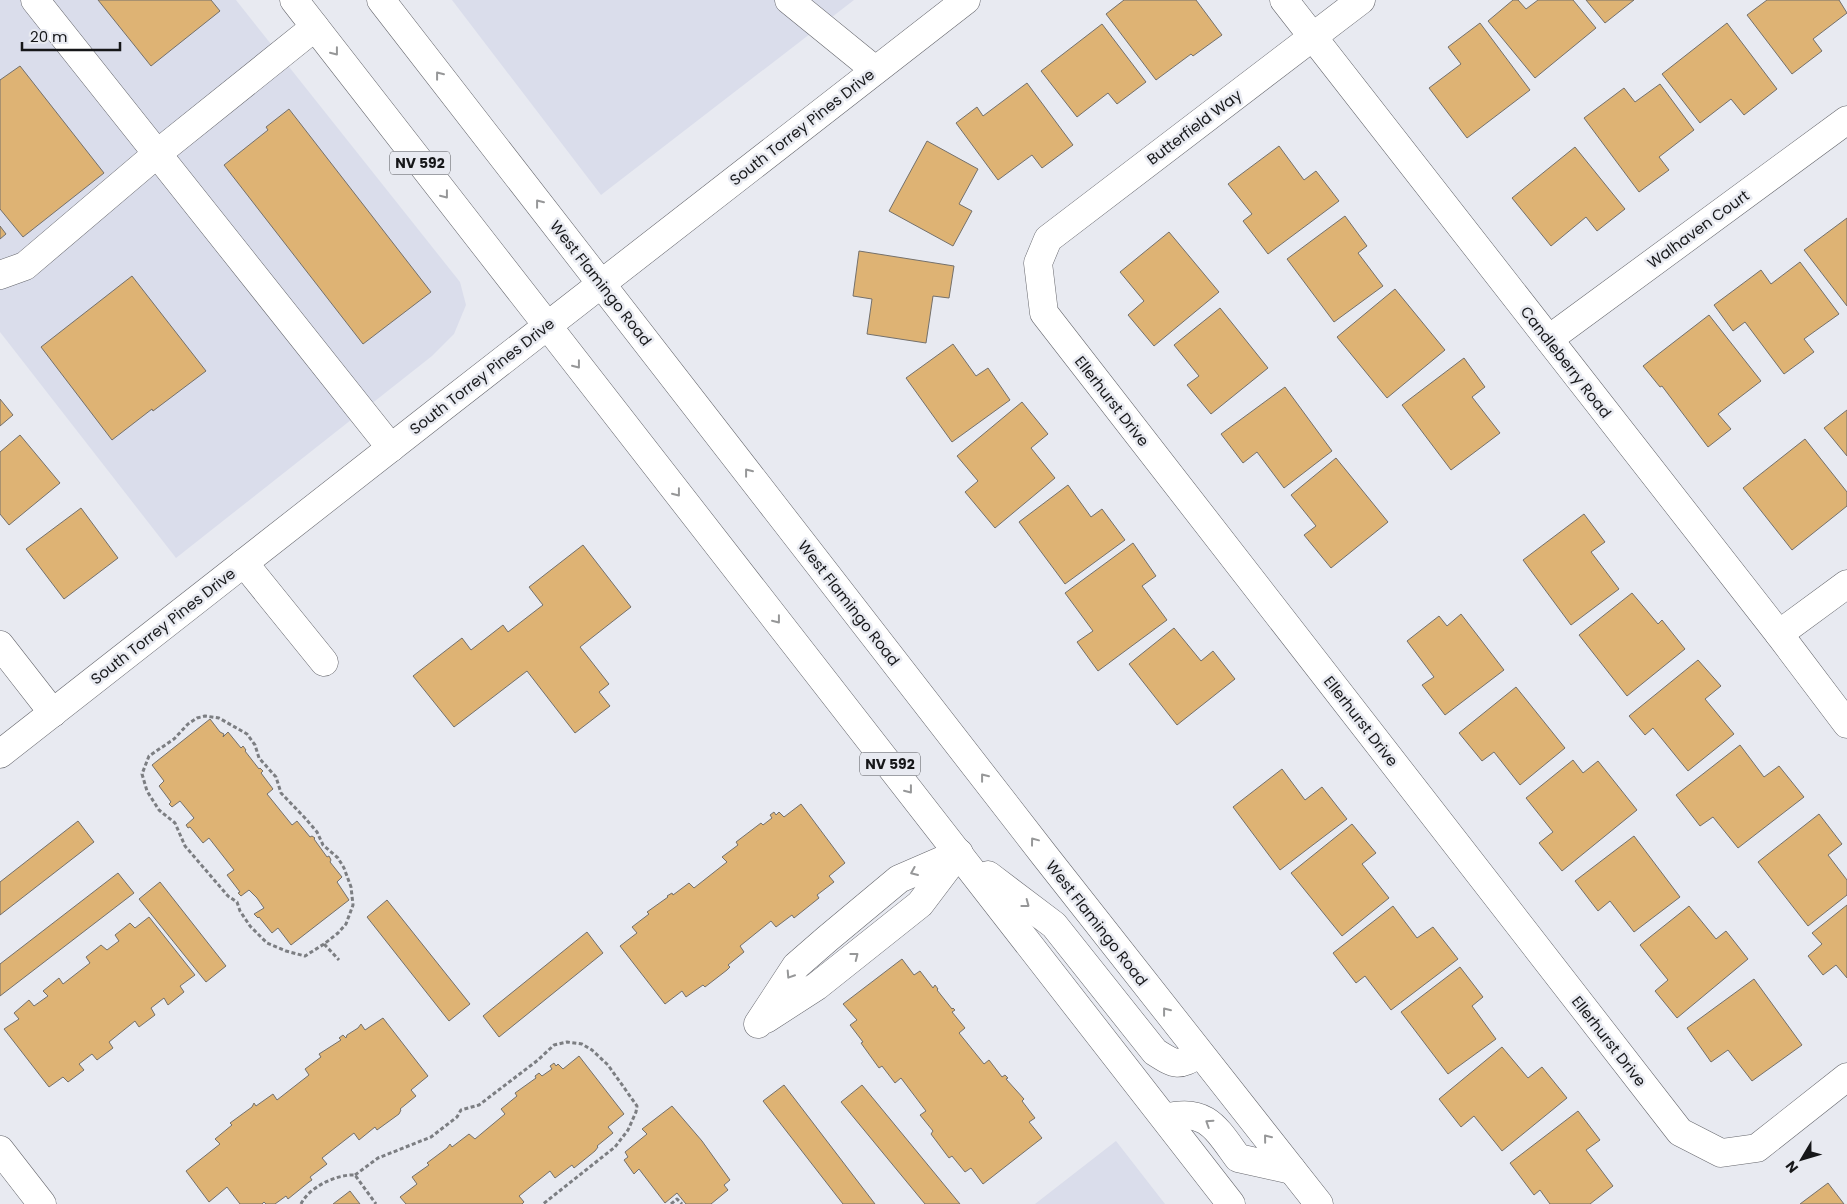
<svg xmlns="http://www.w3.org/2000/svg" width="1847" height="1204" font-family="Poppins,sans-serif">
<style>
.built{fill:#daddeb}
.building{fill:#deb374;stroke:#74706b}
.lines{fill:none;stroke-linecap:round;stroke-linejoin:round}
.minor-casing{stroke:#65666c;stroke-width:29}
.major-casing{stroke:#65666c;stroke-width:29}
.path{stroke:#7c7e82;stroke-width:3;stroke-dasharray:4 2.5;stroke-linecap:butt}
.minor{stroke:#fff;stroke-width:28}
.major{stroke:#fff;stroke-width:28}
.oneway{stroke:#969798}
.labels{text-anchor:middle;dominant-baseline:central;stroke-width:5;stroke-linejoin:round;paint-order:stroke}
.shield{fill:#e8eaf1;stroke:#55565a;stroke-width:1}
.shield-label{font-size:14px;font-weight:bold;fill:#161719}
.street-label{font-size:15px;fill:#161719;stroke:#e8eaf1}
</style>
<rect width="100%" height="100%" fill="#e8eaf1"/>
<g class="built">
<polygon points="0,0 236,0 460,282 466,305 454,334 432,356 176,558 0,332"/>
<polygon points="452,0 854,0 601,195"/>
<polygon points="1116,1141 1165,1204 1035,1204"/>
</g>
<g class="building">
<polygon points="98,0 211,0 220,11 151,66"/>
<polygon points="1124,0 1196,0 1222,35 1193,56 1191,54 1156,80 1106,14"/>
<polygon points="1513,0 1518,0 1526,9 1538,0 1573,0 1596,28 1535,78 1488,21"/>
<polygon points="1586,0 1634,0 1605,23"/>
<polygon points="1767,0 1839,0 1847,13 1813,39 1822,51 1792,74 1747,15"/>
<polygon points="1480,23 1530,90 1467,138 1429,88 1461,64 1448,47"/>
<polygon points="1727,23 1777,89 1744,115 1731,99 1700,123 1662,74"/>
<polygon points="1102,24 1146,82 1117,104 1108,93 1077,117 1041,71"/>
<polygon points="20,66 104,173 23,237 0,209 0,80"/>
<polygon points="1027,83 1073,145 1042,168 1032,155 998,180 956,123 977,107 983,116"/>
<polygon points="1660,84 1694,130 1659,157 1669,170 1639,192 1584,118 1624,88 1635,102"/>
<polygon points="289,109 431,292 363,344 224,165 268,130 266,127"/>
<polygon points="927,141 978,169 959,204 972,211 953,246 889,211"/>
<polygon points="1279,146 1304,180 1316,171 1339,201 1268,254 1243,221 1252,214 1228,184"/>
<polygon points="1575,147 1625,209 1597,231 1586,217 1551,246 1512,198"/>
<polygon points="1345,216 1367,246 1358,253 1383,286 1334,322 1287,259"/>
<polygon points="1847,218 1847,306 1804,250"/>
<polygon points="0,226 6,234 0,239"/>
<polygon points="1169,232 1219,292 1154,346 1128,315 1144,301 1120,272"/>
<polygon points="859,251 954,266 949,298 933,296 926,343 867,334 872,299 853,296"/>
<polygon points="1800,262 1839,314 1804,339 1814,352 1784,374 1745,322 1733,331 1714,305 1761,270 1771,284"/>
<polygon points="132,276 206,371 153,411 152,409 112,440 41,347"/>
<polygon points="1395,289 1445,350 1387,398 1337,337"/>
<polygon points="1220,308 1268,368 1211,414 1187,385 1199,376 1174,345"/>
<polygon points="1709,315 1761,381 1718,414 1731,429 1708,447 1662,386 1660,387 1643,366"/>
<polygon points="953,344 976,376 988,368 1010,400 952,442 906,378"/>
<polygon points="1464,358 1485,387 1472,397 1500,433 1451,470 1402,405"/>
<polygon points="1285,387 1332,451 1284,488 1257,452 1243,463 1221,434"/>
<polygon points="0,399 13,415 0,426"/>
<polygon points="1022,402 1048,434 1031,448 1055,478 995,528 965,492 978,481 957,456"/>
<polygon points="1847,410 1847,456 1824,428"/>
<polygon points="20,435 60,483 9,525 0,514 0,452"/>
<polygon points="1805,439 1847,492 1847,506 1792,550 1743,488"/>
<polygon points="1336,458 1388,522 1331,568 1304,535 1316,526 1291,495"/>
<polygon points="1068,485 1091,517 1102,509 1125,540 1065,584 1019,522"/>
<polygon points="81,508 118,558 64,599 26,549"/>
<polygon points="1584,514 1605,542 1591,552 1619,589 1571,625 1523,560"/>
<polygon points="1133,543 1156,576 1142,586 1167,620 1098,671 1077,642 1093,631 1065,593"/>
<polygon points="583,545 631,607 580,647 609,684 599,692 610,706 575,733 527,671 454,727 413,676 462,638 471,650 503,625 508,632 543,605 529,587"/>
<polygon points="1632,593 1658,624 1662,620 1685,649 1627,696 1579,635"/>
<polygon points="1461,614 1504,670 1445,715 1422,685 1434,677 1407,641 1439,616 1447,626"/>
<polygon points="1174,628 1201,661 1213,651 1235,679 1177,725 1129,664"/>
<polygon points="1698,660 1721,686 1705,699 1734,734 1688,771 1653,728 1645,735 1629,716"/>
<polygon points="1516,687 1565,748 1520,785 1494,752 1482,761 1459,733"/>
<polygon points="210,719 220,732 224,734 223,737 228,732 241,748 243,746 246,750 245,751 259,769 260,768 263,771 261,773 273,789 267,794 292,825 297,821 310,837 312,836 315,838 314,839 327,857 329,856 331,860 330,862 342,877 337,882 349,900 291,945 278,928 272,933 259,917 258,918 254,914 264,908 257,898 249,890 241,896 238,893 240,892 227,875 234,870 209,838 203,843 190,827 188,828 186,825 194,818 180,801 172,807 169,804 171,802 159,786 164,781 152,765"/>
<polygon points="1740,745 1764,777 1779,766 1804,797 1738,848 1713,817 1700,826 1676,795"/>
<polygon points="1573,760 1583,773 1598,761 1637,810 1562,871 1539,843 1553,832 1526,798"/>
<polygon points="1282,769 1305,800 1322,787 1347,819 1280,870 1233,807"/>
<polygon points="801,804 845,863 829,876 834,882 817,895 819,898 794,918 792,915 776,927 771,921 740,946 744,952 728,965 730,967 727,970 705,987 703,985 686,997 682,991 665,1004 620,946 637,933 632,927 649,914 647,912 668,897 667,896 672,893 673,895 689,883 694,888 727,862 722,857 738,845 736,842 761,823 763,825 772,818 770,815 774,812 776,815 779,812 784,817"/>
<polygon points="1819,814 1842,844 1828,855 1847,880 1847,895 1808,926 1758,862"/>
<polygon points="78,821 94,842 0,915 0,882"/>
<polygon points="1352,824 1376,853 1362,864 1389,898 1342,936 1291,873"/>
<polygon points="1634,836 1680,897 1634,932 1610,901 1598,911 1575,881"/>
<polygon points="118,873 134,893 0,996 0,964"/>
<polygon points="160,882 226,966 206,982 139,899"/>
<polygon points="387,900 470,1004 449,1021 367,917"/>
<polygon points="1847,905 1847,978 1836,965 1823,975 1808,956 1822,944 1812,933"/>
<polygon points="1393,906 1417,938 1433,927 1458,959 1391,1010 1365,976 1356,983 1333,953"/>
<polygon points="1689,906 1716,939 1726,931 1748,959 1677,1018 1655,991 1668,980 1640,945"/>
<polygon points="149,917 195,975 180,986 184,992 168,1005 164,998 151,1008 155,1015 139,1027 135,1021 109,1042 113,1048 97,1060 92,1054 79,1064 84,1070 68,1082 63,1077 49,1087 4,1029 19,1019 14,1013 29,1000 34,1006 48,996 43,991 59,978 63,984 90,963 86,957 101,945 107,950 119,941 115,935 130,923 135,928"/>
<polygon points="587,932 603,953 499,1037 483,1016"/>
<polygon points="902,959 914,975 920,971 933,988 935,985 938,989 937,990 952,1009 953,1008 955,1010 952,1012 965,1028 959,1033 984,1064 989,1060 1002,1077 1005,1075 1008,1078 1006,1079 1024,1099 1022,1101 1035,1118 1029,1122 1042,1138 983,1184 971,1168 965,1172 952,1156 949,1158 931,1134 933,1131 920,1115 926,1111 901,1078 895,1083 882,1066 879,1068 861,1043 863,1042 850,1025 857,1020 843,1004"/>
<polygon points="1460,967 1483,997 1472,1006 1496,1039 1448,1074 1401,1012"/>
<polygon points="1754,979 1802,1045 1752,1081 1728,1050 1711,1062 1687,1028"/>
<polygon points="383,1018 428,1076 411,1090 416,1096 400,1109 401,1110 399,1114 377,1130 375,1127 359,1140 354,1133 322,1158 327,1164 310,1177 312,1180 309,1182 288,1199 286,1196 275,1204 266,1204 264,1202 262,1204 240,1204 227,1187 209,1202 186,1171 220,1144 215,1139 232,1125 230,1123 252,1107 254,1103 256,1106 273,1094 277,1100 309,1075 305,1069 321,1057 319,1054 341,1040 339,1038 343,1035 346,1038 347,1035 358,1028 361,1024 365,1030"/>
<polygon points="1502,1047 1528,1078 1542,1067 1567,1098 1502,1151 1474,1116 1461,1127 1439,1099"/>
<polygon points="579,1056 624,1114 608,1127 613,1133 597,1146 598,1147 595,1151 574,1168 572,1165 555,1178 550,1171 519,1196 524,1202 522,1204 406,1204 400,1197 417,1184 412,1177 429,1165 427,1163 447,1148 450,1144 452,1147 469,1134 475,1139 505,1114 501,1109 517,1096 515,1093 536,1078 535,1076 539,1073 542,1076 552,1069 550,1066 554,1063 556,1066 558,1064 563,1069"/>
<polygon points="784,1085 875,1204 843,1204 763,1101"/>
<polygon points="862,1085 960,1204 925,1204 841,1102"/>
<polygon points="672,1106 702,1141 730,1180 724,1185 728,1190 711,1204 686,1204 677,1193 665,1203 639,1169 634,1174 624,1160 628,1157 625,1152 647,1134 642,1129"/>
<polygon points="1578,1111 1600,1140 1586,1150 1613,1186 1590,1204 1550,1204 1540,1190 1534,1195 1510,1163"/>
<polygon points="1828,1183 1844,1204 1800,1204"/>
<polygon points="350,1191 360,1204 333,1204"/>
</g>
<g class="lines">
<defs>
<g id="minor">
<polyline points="35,0 391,448"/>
<polyline points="789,0 875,70"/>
<polyline points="1284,0 1779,634 1847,724"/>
<polyline points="1361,0 1048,239 1038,263 1044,313 1680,1132 1721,1153 1757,1148 1847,1077"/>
<polyline points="0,275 25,266 158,153 315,27"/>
<polyline points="1549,339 1847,120"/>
<polyline points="244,563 324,662"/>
<polyline points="1779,634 1847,584"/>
<polyline points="0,645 53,713"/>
<polyline points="766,1019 817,986 920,904 957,855"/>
<polyline points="758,1024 796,966 827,939 899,879 959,853"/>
<polyline points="0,1150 42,1204"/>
</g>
<g id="major">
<polyline points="294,0 1231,1204"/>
<polyline points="381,0 1045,856 1319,1204"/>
<polyline points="0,754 434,414 966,0"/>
<path d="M988 875 1054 925 1155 1052C1177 1066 1177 1066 1200 1054"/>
<path d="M1165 1118C1206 1107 1216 1128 1238 1158L1292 1170"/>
</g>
</defs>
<use href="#minor" class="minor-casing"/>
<use href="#major" class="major-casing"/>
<g class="path">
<polyline points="324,944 305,956 286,951 267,943 250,926 240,911 237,902 228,896 185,846 175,823 159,810 147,791 142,774 149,756 174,739 188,724 197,718 205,716 219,718 247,734 255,745 259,758 276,777 281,793 305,818 317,832 323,845 338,858 344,868 351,887 353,905 346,924 338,933 324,944 339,960"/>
<polyline points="355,1175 378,1158 431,1137 457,1117 461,1110 479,1105 538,1060 554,1045 567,1042 582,1044 592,1050 608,1065 637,1106 636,1112 628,1130 615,1147 543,1204"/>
<path d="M301 1204C309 1187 337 1174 355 1175L376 1204"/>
<polyline points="671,1204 677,1199 682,1204"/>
</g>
<use href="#minor" class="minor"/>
<use href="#major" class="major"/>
</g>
<defs><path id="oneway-chevron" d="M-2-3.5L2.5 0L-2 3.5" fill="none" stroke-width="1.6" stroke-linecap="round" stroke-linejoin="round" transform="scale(1.25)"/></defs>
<g class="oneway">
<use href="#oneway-chevron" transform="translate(335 52) rotate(52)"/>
<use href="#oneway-chevron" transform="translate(439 75) rotate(-128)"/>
<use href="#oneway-chevron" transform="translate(445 195) rotate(52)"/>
<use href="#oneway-chevron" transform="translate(539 203) rotate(-128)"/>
<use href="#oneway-chevron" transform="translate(577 365) rotate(52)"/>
<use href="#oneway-chevron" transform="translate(748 472) rotate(-128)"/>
<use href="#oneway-chevron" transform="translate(677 493) rotate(52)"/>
<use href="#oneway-chevron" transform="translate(777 620) rotate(52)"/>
<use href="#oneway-chevron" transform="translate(984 777) rotate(-128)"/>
<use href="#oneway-chevron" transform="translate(909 790) rotate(52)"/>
<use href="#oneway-chevron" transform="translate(1034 841) rotate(-127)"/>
<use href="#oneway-chevron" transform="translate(914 872) rotate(157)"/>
<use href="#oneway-chevron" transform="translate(1026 904) rotate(37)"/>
<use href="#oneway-chevron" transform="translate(855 956) rotate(-38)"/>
<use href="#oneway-chevron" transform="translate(790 975) rotate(123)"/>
<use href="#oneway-chevron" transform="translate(1166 1011) rotate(-128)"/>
<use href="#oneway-chevron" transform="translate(1209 1123) rotate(-147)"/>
<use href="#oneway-chevron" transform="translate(1267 1138) rotate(-129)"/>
</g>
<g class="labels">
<g class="shield">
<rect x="390" y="151.5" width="60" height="23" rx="4"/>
<rect x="860" y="752.5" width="60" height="23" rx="4"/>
</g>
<g class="shield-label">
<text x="420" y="163">NV 592</text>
<text x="890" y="764">NV 592</text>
</g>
<g class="street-label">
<text transform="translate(802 127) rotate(-38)">South Torrey Pines Drive</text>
<text transform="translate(1194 127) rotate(-37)">Butterfield Way</text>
<text transform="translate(1698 229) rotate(-36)">Walhaven Court</text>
<text transform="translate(601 283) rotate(52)">West Flamingo Road</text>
<text transform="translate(1566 362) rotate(52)">Candleberry Road</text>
<text transform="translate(482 376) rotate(-38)">South Torrey Pines Drive</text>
<text transform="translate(1112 401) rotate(52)">Ellerhurst Drive</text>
<text transform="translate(849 603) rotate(52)">West Flamingo Road</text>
<text transform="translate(163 626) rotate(-38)">South Torrey Pines Drive</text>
<text transform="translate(1361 721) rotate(52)">Ellerhurst Drive</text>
<text transform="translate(1097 923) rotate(52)">West Flamingo Road</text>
<text transform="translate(1609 1041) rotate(52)">Ellerhurst Drive</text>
</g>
</g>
<g transform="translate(1802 1159) rotate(232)" stroke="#e8eaf1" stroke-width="4" paint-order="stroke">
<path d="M0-4L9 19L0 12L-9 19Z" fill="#161719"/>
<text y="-8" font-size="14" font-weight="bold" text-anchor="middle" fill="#161719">N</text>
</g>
<path d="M22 42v8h98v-8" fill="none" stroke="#161719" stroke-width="2.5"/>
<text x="30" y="42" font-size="15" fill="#161719" stroke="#e8eaf1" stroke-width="4" paint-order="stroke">20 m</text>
</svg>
